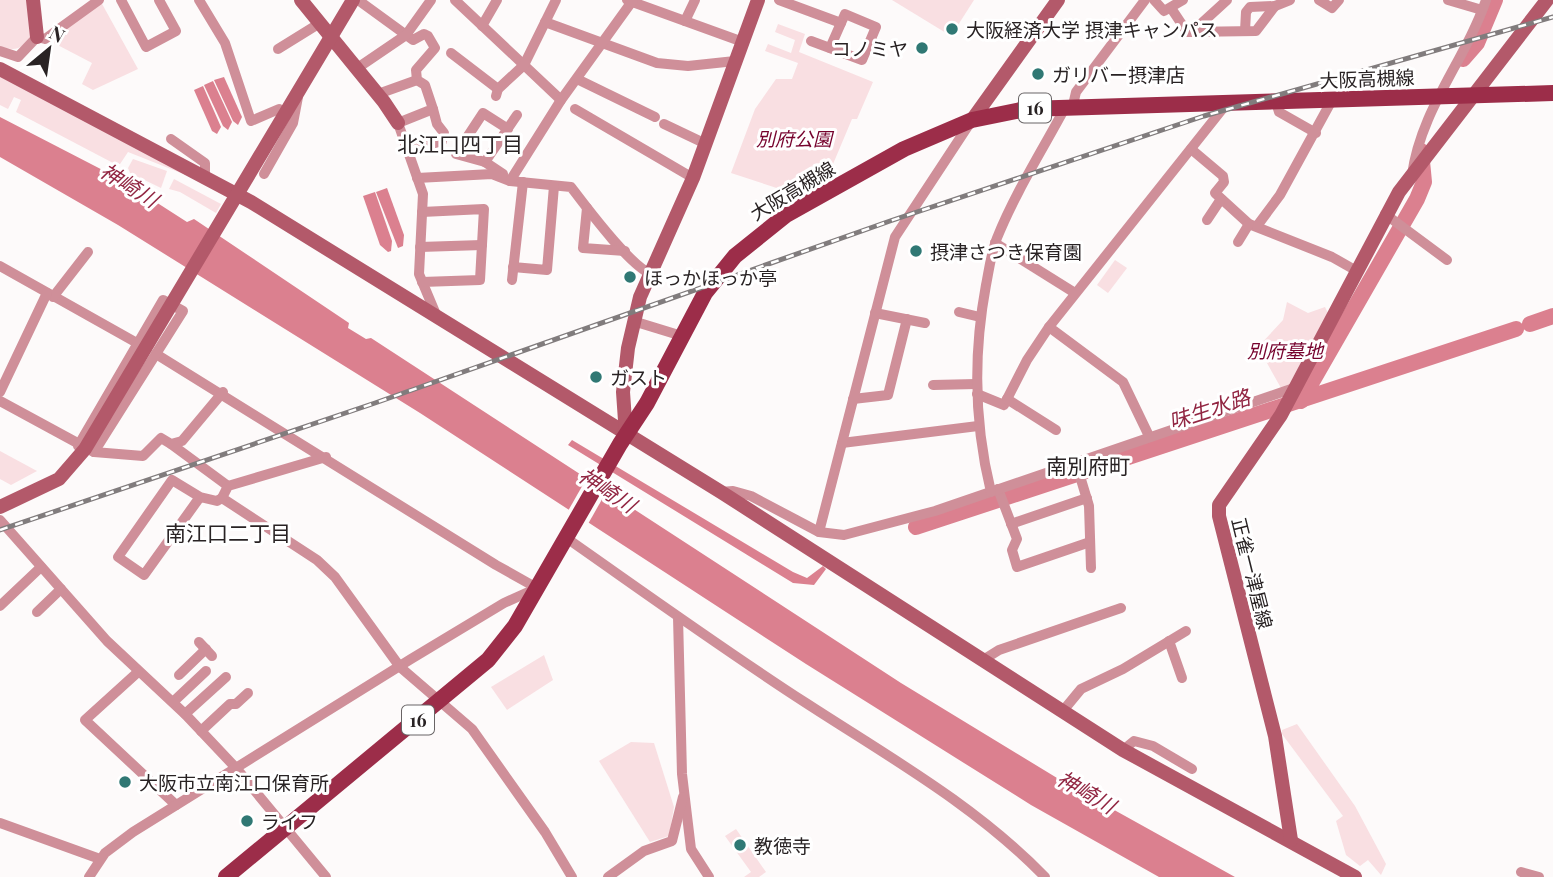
<svg xmlns="http://www.w3.org/2000/svg" width="1553" height="877" font-family="'Playfair Display','Noto Sans JP',serif">
<style>
.green{fill:#f9dfe2}
.water{fill:#db808f}
.pier{fill:#fdfafa}
.lines{fill:none;stroke-linecap:round;stroke-linejoin:round}
.river{stroke:#db808f;stroke-width:16}
.street{stroke:#cf8f99;stroke-width:10}
.secondary{stroke:#b3596a;stroke-width:14}
.primary{stroke:#9c2d49;stroke-width:16}
.rail-casing{stroke:#817c7d;stroke-width:5}
.rail{stroke:#fff;stroke-width:2.5;stroke-dasharray:8;stroke-linecap:butt}
.poi-dot{fill:#307874;stroke:#fff;stroke-width:2.5}
.labels{text-anchor:middle;dominant-baseline:central;stroke-width:6;stroke-linejoin:round;paint-order:stroke}
.shield{fill:#fff;stroke:#696566;stroke-width:2}
.shield-label{font-size:18px;font-weight:bold;fill:#292324}
.poi-label{font-size:19px;fill:#292324;stroke:#fff;text-anchor:start}
.street-label{font-size:19px;fill:#292324;stroke:#fff}
.park-label{font-size:19px;font-style:italic;fill:#76022d;stroke:#fff}
.neighbourhood-label{font-size:21px;fill:#292324;stroke:#fff}
.water-label{font-size:21px;font-style:italic;fill:#922743;stroke:#fff}
</style>
<rect width="100%" height="100%" fill="#fdfafa"/>
<g class="green">
<path d="M0 0H28L34 34C22 47 18 53 0 46Z"/>
<polygon points="892,0 974,0 951,36"/>
<polygon points="101,2 138,69 93,90 82,84 92,63 48,40"/>
<polygon points="778,24 805,34 799,52 873,82 857,119 852,119 828,176 795,194 731,173 755,109 776,79 792,79 798,63 765,51 768,44 791,53 795,40 775,32"/>
<polygon points="0,74 196,179 128,152 120,164 115,164 16,112 21,100 14,97 8,109 0,105"/>
<polygon points="133,159 167,171 161,188 130,173 128,168"/>
<polygon points="174,179 221,204 216,213 180,192 169,189"/>
<polygon points="1115,260 1127,268 1108,293 1097,285"/>
<polygon points="1287,302 1308,313 1325,307 1328,313 1289,385 1281,388 1258,347 1283,320"/>
<polygon points="0,451 37,471 11,485 0,479"/>
<polygon points="544,655 553,680 507,710 491,687"/>
<polygon points="1297,724 1355,806 1386,864 1381,875 1368,860 1360,866 1346,855 1336,821 1343,816 1282,734 1282,730"/>
<polygon points="631,742 654,743 674,807 669,836 650,842 599,761"/>
<polygon points="736,829 766,872 759,877 744,877 751,872 725,836"/>
</g>
<g class="water">
<polygon points="224,77 242,117 238,125 233,121 214,80"/>
<polygon points="213,81 232,122 228,130 223,126 204,85"/>
<polygon points="203,86 221,127 217,134 212,131 194,90"/>
<polygon points="0,117 120,179 187,222 194,219 349,323 348,328 366,339 371,338 901,683 1062,781 1235,877 1159,877 1031,805 806,664 420,413 118,225 0,157"/>
<polygon points="387,188 404,235 403,246 398,248 376,192"/>
<polygon points="375,192 392,241 391,251 388,252 380,245 363,196"/>
<polygon points="572,440 793,572 807,578 823,566 826,569 814,585 793,583 568,445"/>
</g>
<polygon class="pier" points="589,474 609,487 588,524 568,511"/>
<g class="lines">
<g class="river">
<polyline points="1463,59 1477,43 1495,0"/>
<polyline points="1530,324 1553,316"/>
<polyline points="1301,401 1417,199 1424,182 1421,151"/>
<polyline points="916,527 1516,329"/>
</g>
<g class="street">
<polyline points="121,0 146,47 176,31 159,0"/>
<polyline points="199,0 225,43 251,121 279,109"/>
<polyline points="358,0 413,40 424,34 428,36 435,48 416,70 417,80 425,85 433,109 398,123 423,194 419,274 437,317"/>
<polyline points="455,0 561,100"/>
<polyline points="627,0 743,42"/>
<polyline points="779,0 841,23 845,14 876,27 862,60 811,41"/>
<polyline points="1154,0 1164,11 1183,0"/>
<polyline points="1319,0 1332,8 1339,0"/>
<polyline points="1448,0 1482,10"/>
<polyline points="1171,8 1187,32 1256,31 1275,6"/>
<polyline points="685,21 695,0"/>
<polyline points="545,22 657,63 688,66 735,61"/>
<polyline points="482,26 497,0"/>
<polyline points="1245,31 1246,12 1250,7 1275,6 1290,0"/>
<polyline points="1192,32 1227,0"/>
<polyline points="830,48 841,23"/>
<polyline points="278,49 320,23"/>
<polyline points="0,51 18,57 37,37 45,39 99,0"/>
<polyline points="451,53 498,89"/>
<polyline points="356,69 406,35 431,0"/>
<polyline points="577,79 655,117"/>
<polyline points="378,94 417,80"/>
<polyline points="496,96 498,89 524,65 556,0"/>
<polyline points="1276,102 1279,112 1316,133"/>
<polyline points="1073,105 1076,92 1145,0"/>
<polyline points="433,109 437,124 444,133"/>
<polyline points="575,109 693,178"/>
<polyline points="664,124 706,144"/>
<polyline points="171,139 205,163 205,176"/>
<polyline points="1191,149 1223,176 1224,182 1215,193 1249,224 1332,257 1355,270"/>
<polyline points="408,151 442,141"/>
<polyline points="485,162 517,115"/>
<polyline points="264,174 293,123 298,97"/>
<polyline points="503,174 485,162 456,154 483,113 508,129"/>
<path d="M1412 175C1421 109 1465 61 1486 0"/>
<path d="M417 178 492 174 510 181 571 187C587 208 629 265 651 274"/>
<polyline points="510,181 561,100 633,0"/>
<polyline points="587,208 583,248 625,251"/>
<polyline points="1385,214 1447,260"/>
<polyline points="1207,220 1221,199"/>
<polyline points="1257,226 1280,195 1332,100"/>
<polyline points="1238,242 1249,224"/>
<polyline points="995,243 1075,293"/>
<polyline points="420,247 482,245"/>
<polyline points="0,266 137,343"/>
<polyline points="513,267 547,270 554,186"/>
<polyline points="512,280 523,182"/>
<polyline points="422,282 480,280 484,209 422,212"/>
<polyline points="53,297 88,252"/>
<polyline points="959,312 980,317"/>
<polyline points="875,313 925,323"/>
<polyline points="633,321 682,336"/>
<polyline points="156,354 496,565 537,588"/>
<polyline points="933,385 976,384"/>
<polyline points="0,392 47,293"/>
<polyline points="977,394 1004,405 1027,360 1049,327"/>
<polyline points="853,399 888,395 907,319"/>
<polyline points="1007,399 1056,430"/>
<polyline points="0,401 94,452 143,456 161,438 171,444 182,441 223,392"/>
<polyline points="1149,436 1123,382 1049,327 1228,102"/>
<polyline points="842,443 978,426"/>
<polyline points="171,444 228,486"/>
<polyline points="78,446 163,300 183,311 94,452"/>
<polyline points="326,457 228,486 222,498 317,560 335,577 400,667 472,729 545,832 572,877"/>
<polyline points="1076,463 1089,506 1091,568"/>
<polyline points="998,489 1017,539 1012,550 1017,567 1090,542"/>
<polyline points="721,492 733,491 751,496 819,532 844,535 935,511 1294,388"/>
<path d="M991 492C974 423 973 355 986 285 989 270 991 253 997 238 1015 193 1043 149 1066 106"/>
<polyline points="200,497 144,575 118,557 172,480 200,497 217,501 222,498"/>
<polyline points="0,520 107,641 185,714 236,768 326,877"/>
<polyline points="1011,524 1087,498"/>
<polyline points="819,532 895,237 970,123"/>
<path d="M565 537C645 593 724 650 806 703 889 757 975 805 1045 877"/>
<polyline points="0,606 41,567"/>
<polyline points="37,612 61,589"/>
<polyline points="678,617 682,774 691,849 709,877"/>
<polyline points="1169,641 1182,678"/>
<polyline points="199,642 212,656"/>
<polyline points="983,660 999,650 1121,608"/>
<polyline points="138,672 85,720 176,805"/>
<polyline points="179,675 206,649"/>
<polyline points="173,702 206,671"/>
<polyline points="1062,712 1081,689 1123,669 1186,631"/>
<polyline points="185,714 226,677"/>
<polyline points="201,731 230,704 236,704 248,693"/>
<polyline points="1123,750 1134,741 1153,746 1192,769"/>
<polyline points="0,823 100,859"/>
<polyline points="1521,872 1539,877"/>
<polyline points="89,877 105,853 133,832 411,659 504,603 535,589"/>
<polyline points="608,877 644,851 672,841 683,797"/>
</g>
<g class="secondary">
<polyline points="33,0 37,37"/>
<polyline points="301,0 384,102 398,123"/>
<polyline points="0,69 251,202 721,492 1123,750 1355,877"/>
<polyline points="972,120 1058,0"/>
<polyline points="626,435 623,392 628,348 640,297 693,178 758,0"/>
<polyline points="0,507 59,479 85,449 353,0"/>
<polyline points="1291,840 1275,736 1219,516 1219,505 1281,415 1399,192 1547,0"/>
</g>
<polyline class="primary" points="226,877 488,660 515,626 620,444 647,403 705,293 735,256 786,215 904,149 972,120 1026,109 1553,93"/>
<defs>
<polyline id="rail" points="0,530 375,403 890,221 1204,116 1553,17"/>
</defs>
<use href="#rail" class="rail-casing"/>
<use href="#rail" class="rail"/>
</g>
<g class="poi-dot">
<circle cx="952" cy="29" r="7"/>
<circle cx="922" cy="48" r="7"/>
<circle cx="1038" cy="74" r="7"/>
<circle cx="916" cy="251" r="7"/>
<circle cx="630" cy="277" r="7"/>
<circle cx="596" cy="377" r="7"/>
<circle cx="125" cy="782" r="7"/>
<circle cx="247" cy="821" r="7"/>
<circle cx="740" cy="845" r="7"/>
</g>
<g class="labels">
<g class="shield">
<rect x="1019" y="93.5" width="32" height="29" rx="5"/>
<rect x="402" y="705.5" width="32" height="29" rx="5"/>
</g>
<g class="shield-label">
<text x="1035" y="108">16</text>
<text x="418" y="720">16</text>
</g>
<g class="poi-label">
<text x="966" y="29">大阪経済大学 摂津キャンパス</text>
<text x="908" y="48" text-anchor="end">コノミヤ</text>
<text x="1052" y="74">ガリバー摂津店</text>
<text x="930" y="251">摂津さつき保育園</text>
<text x="644" y="277">ほっかほっか亭</text>
<text x="610" y="377">ガスト</text>
<text x="139" y="782">大阪市立南江口保育所</text>
<text x="261" y="821">ライフ</text>
<text x="754" y="845">教徳寺</text>
</g>
<g class="street-label">
<text transform="translate(1367 78) rotate(-2)">大阪高槻線</text>
<text transform="translate(792 190) rotate(-31)">大阪高槻線</text>
<text transform="translate(1253 573) rotate(76)">正雀一津屋線</text>
</g>
<g class="park-label">
<text x="794" y="138">別府公園</text>
<text x="1285" y="350">別府墓地</text>
</g>
<g class="neighbourhood-label">
<text x="460" y="143">北江口四丁目</text>
<text x="1088" y="465">南別府町</text>
<text x="228" y="532">南江口二丁目</text>
</g>
<g class="water-label">
<text transform="translate(130 184) rotate(32)">神崎川</text>
<text transform="translate(1209 408) rotate(-18)">味生水路</text>
<text transform="translate(608 489) rotate(33)">神崎川</text>
<text transform="translate(1087 791) rotate(30)">神崎川</text>
</g>
</g>
<g transform="translate(49 49) rotate(29)" stroke="#ffffff" stroke-width="5" paint-order="stroke">
<path d="M0-5L12 26L0 18L-12 26Z" fill="#292324"/>
<text y="-10" font-size="19" font-weight="bold" text-anchor="middle" fill="#292324">N</text>
</g>
</svg>
